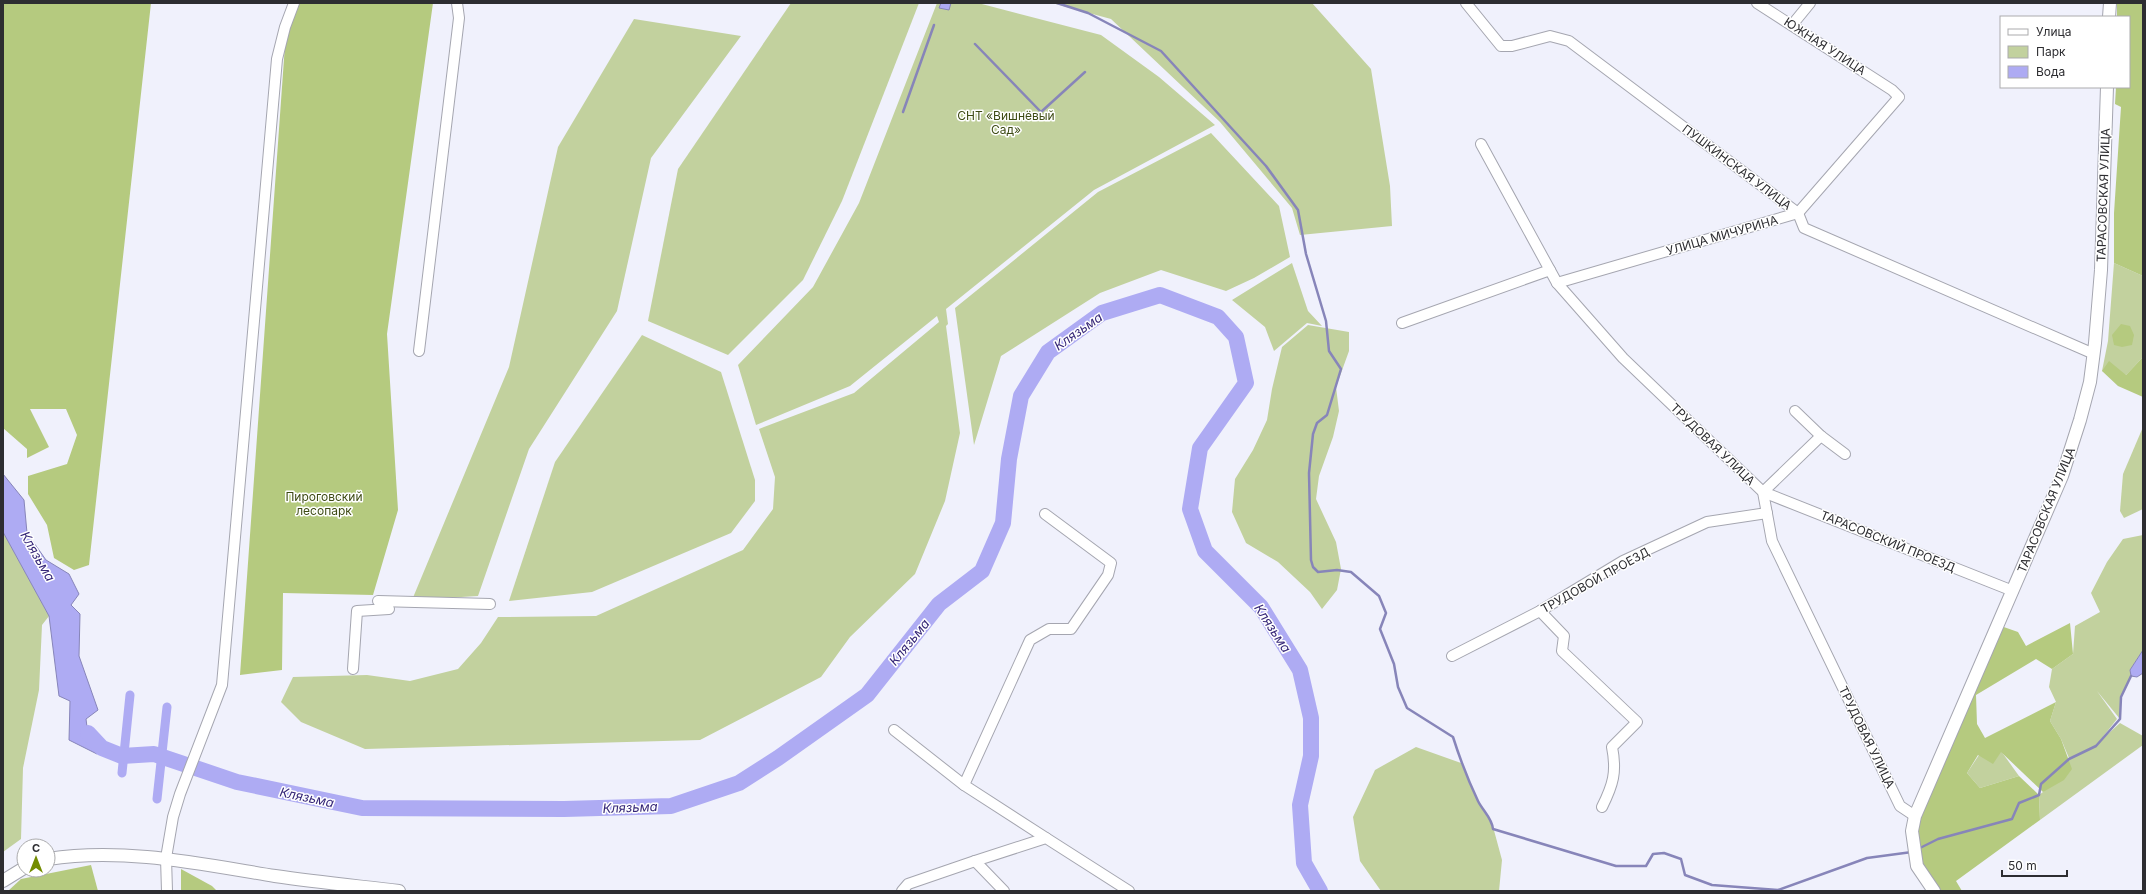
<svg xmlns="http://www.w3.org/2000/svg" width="2146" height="894" font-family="Inter,sans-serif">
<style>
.green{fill:#c2d19e}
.forest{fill:#b5ca7f}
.water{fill:#aeabf3;stroke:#8785b9}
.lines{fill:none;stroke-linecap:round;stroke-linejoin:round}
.stream{stroke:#8785b9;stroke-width:2.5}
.canal{stroke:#aeabf3;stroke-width:9}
.river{stroke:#aeabf3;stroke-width:16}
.minor-casing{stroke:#a5a6b0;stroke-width:12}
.major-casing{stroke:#a5a6b0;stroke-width:14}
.minor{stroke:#fff;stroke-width:10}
.major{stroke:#fff;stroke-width:12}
.labels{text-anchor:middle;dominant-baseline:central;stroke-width:3;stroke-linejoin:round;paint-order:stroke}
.street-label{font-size:12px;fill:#2d2d31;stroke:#fff}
.park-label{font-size:12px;fill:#3d4a13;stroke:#fff}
.water-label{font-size:13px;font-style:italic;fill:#352677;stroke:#fff}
</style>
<rect width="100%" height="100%" fill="#f0f1fc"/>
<g class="green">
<polygon points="791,3 919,3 842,201 803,280 728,355 648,321 678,169"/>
<polygon points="937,3 978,3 1101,35 1159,77 1215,125 1094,190 946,309 948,324 946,326 960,433 945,501 915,574 850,637 821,677 700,740 365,749 301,722 281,702 293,677 367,675 410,681 458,669 481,643 498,617 596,616 743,550 773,509 775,477 759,429 854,393 939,322 937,316 850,386 756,425 738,365 813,287 859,203"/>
<polygon points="1052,3 1312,3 1371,69 1390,186 1392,226 1300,235 1292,208 1220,122 1111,19"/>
<polygon points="634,19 741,36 651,158 617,311 529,449 478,596 412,600 509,367 558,147"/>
<polygon points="1211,133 1279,206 1290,257 1254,278 1226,291 1161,270 1100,293 1001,356 974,445 955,308 1098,192"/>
<polygon points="1292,263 1308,311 1322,326 1307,323 1274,351 1265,327 1232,300"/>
<polygon points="2114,263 2143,276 2143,357 2126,375 2102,371 2108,341"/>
<polygon points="1308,325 1349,332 1349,351 1336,387 1339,411 1333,437 1319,476 1316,499 1336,542 1341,569 1337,590 1322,609 1310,592 1278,562 1246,543 1232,512 1235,479 1253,450 1267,420 1272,389 1282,347"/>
<polygon points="642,335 721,372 755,480 755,501 731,533 592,592 509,601 555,462"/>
<polygon points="2143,427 2143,509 2124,518 2120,511 2123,474"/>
<polygon points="3,532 49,616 42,625 39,690 23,768 21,839 3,852"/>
<polygon points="2143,535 2143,650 2130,670 2131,676 2121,697 2120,719 2097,691 2117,719 2098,743 2120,723 2143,736 2143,745 2040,820 2039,795 2043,792 2069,758 2061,739 2050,721 2056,702 2049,687 2052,669 2073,654 2075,626 2100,612 2091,593 2107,562 2123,539"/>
<polygon points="1416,747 1461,763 1479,804 1492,823 1502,860 1499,891 1381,891 1360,861 1353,817 1375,770"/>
<polygon points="2001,751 2019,776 1980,788 1967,773 1979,755"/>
</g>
<g class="forest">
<polygon points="3,3 151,3 89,565 74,570 54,558 47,525 28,494 28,476 67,464 77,435 66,409 30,409 49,447 27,458 27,449 3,428"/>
<polygon points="288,3 433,3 387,334 398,510 373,595 283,593 282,670 240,675"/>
<polygon points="2117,3 2143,3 2143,276 2114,263 2114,213 2121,107 2115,104 2116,87 2129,87 2129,17 2117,17"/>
<polygon points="2121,324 2130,326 2134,335 2132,345 2122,347 2114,345 2112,335"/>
<polygon points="2143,357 2143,397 2118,386 2102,371 2109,361 2126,375"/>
<polygon points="2070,623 2073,654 2052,669 2036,659 1976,695 1977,724 1985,738 2056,702 2050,721 2061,739 2072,769 2064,780 2043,792 2001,752 1993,764 1978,755 1967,773 1980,788 2019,776 2039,795 2040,820 1956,881 1962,891 1938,891 1917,866 1915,816 1998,625 2018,632 2026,646"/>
<polygon points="91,865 98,891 8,891 21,879"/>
<polygon points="181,869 212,886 217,891 181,891"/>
</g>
<g class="water">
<polygon points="941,3 951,3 949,10 939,8"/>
<polygon points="3,474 24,500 27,533 46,560 69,574 79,594 71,605 80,614 79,656 98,710 86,719 87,727 105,744 97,754 69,740 70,701 59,696 49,616 3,532"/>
<polygon points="2143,650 2143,673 2137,677 2131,676 2130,670"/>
</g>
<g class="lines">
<g class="stream">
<path d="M1057 3 1088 13 1161 51 1266 166 1298 210 1306 254 1326 321 1329 351 1341 369 1327 415 1317 423 1313 434 1309 473 1311 560 1313 567 1318 572 1337 570 1351 572 1379 596 1386 613 1380 629 1394 664 1398 687 1407 708 1453 737C1460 759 1468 780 1478 801 1483 811 1492 818 1493 829L1616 866H1646L1653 854 1664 853 1681 859 1685 875 1712 885 1778 890 1867 858 1912 852"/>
<polyline points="975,44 1041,112 1085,72"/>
<polyline points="903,112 934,25"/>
<polyline points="1918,849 1938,839 2012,819 2019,803 2039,795 2041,784 2069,759 2096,746 2120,719 2121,697 2131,676"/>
</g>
<g class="canal">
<polyline points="122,773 130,695"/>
<polyline points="157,799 167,707"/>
</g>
<polyline class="river" points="88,733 102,748 122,756 154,754 237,782 362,808 564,809 671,806 739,783 778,758 867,695 939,604 982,571 1003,523 1009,459 1021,396 1048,352 1102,313 1160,295 1218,317 1236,337 1246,383 1200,448 1190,509 1205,551 1261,607 1300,670 1311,718 1311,756 1300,805 1304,863 1320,891"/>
<defs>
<g id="minor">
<polyline points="1466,3 1501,46 1512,46 1550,36 1569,41 1798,213 1804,228 2094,354"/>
<polyline points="1792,25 1810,3"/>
<polyline points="1481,144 1557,283 1623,358 1763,492 1772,541 1900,806 1915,816"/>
<polyline points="1557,283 1798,213 1899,97 1892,90 1757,3"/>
<polyline points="1402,323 1550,270"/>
<polyline points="419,351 459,18 457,3"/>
<polyline points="1795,411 1821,436 1845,454"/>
<polyline points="1763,492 2013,591"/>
<polyline points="1763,492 1821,436"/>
<polyline points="1045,514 1111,563 1108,575 1071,629 1049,629 1030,640 964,785 1046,838"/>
<polyline points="378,601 490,604"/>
<path d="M1540 611 1564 636 1562 651 1637 722 1612 747C1617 772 1613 785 1602 807"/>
<polyline points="1452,656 1540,611 1623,561 1707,522 1767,513"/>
<polyline points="353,669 357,611 389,609"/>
<polyline points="894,730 964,785"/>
<polyline points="167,891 166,858 173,817 180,794 222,685 277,59 285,27 294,3"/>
<polyline points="902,891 908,884 975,861"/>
<polyline points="1004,891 975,861 1046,838 1129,891"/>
</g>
<g id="major">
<polyline points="2109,17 2110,3"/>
<path d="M48 859C123 847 201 864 275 876 316 882 357 886 399 891"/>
<polyline points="3,881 24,868"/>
<polyline points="1934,891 1917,866 1912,831 1915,816 2062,476 2080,420 2090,382 2095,343 2101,270 2107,87"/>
</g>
</defs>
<use href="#minor" class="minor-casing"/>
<use href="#major" class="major-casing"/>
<use href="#minor" class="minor"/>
<use href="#major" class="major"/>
</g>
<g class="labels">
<g class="street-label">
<text transform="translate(1825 46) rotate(33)">ЮЖНАЯ УЛИЦА</text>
<text transform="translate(1737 167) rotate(37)">ПУШКИНСКАЯ УЛИЦА</text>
<text transform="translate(2103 195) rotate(-88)">ТАРАСОВСКАЯ УЛИЦА</text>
<text transform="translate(1722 235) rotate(-16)">УЛИЦА МИЧУРИНА</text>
<text transform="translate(1713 444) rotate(44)">ТРУДОВАЯ УЛИЦА</text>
<text transform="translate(2046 510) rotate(-68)">ТАРАСОВСКАЯ УЛИЦА</text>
<text transform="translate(1888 541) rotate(22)">ТАРАСОВСКИЙ ПРОЕЗД</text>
<text transform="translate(1595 580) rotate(-29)">ТРУДОВОЙ ПРОЕЗД</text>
<text transform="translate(1867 737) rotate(64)">ТРУДОВАЯ УЛИЦА</text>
</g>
<g class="park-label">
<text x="1006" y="115">СНТ «Вишнёвый<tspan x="1006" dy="14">Сад»</tspan></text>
<text x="324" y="496">Пироговский<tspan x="324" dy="14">лесопарк</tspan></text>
</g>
<g class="water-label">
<text transform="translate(1078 331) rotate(-35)">Клязьма</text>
<text transform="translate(38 556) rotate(60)">Клязьма</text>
<text transform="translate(1273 628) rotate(57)">Клязьма</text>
<text transform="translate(909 642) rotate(-51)">Клязьма</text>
<text transform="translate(307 797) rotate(12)">Клязьма</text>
<text transform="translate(630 807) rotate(-2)">Клязьма</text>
</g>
</g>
<rect width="2146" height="894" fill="none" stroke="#2d2d31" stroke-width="8"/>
<rect x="2000" y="16" width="130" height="72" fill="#ffffff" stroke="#ababad"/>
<rect x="2008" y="29" width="20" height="6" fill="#ffffff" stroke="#ababad"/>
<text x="2036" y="36" font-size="12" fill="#2d2d31">Улица</text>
<rect x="2008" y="46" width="20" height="12" fill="#c2d19e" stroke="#ababad"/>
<text x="2036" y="56" font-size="12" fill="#2d2d31">Парк</text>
<rect x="2008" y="66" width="20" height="12" fill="#aeabf3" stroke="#ababad"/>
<text x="2036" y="76" font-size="12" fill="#2d2d31">Вода</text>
<g transform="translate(36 858)"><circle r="19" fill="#ffffff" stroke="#ababad"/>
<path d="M0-3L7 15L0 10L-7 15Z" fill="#738c00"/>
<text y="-6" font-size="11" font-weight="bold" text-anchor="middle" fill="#2d2d31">С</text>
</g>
<path d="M2002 870v6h65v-6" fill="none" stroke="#2d2d31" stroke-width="2"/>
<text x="2008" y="870" font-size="12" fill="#2d2d31" stroke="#ffffff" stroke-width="3" paint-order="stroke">50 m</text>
</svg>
